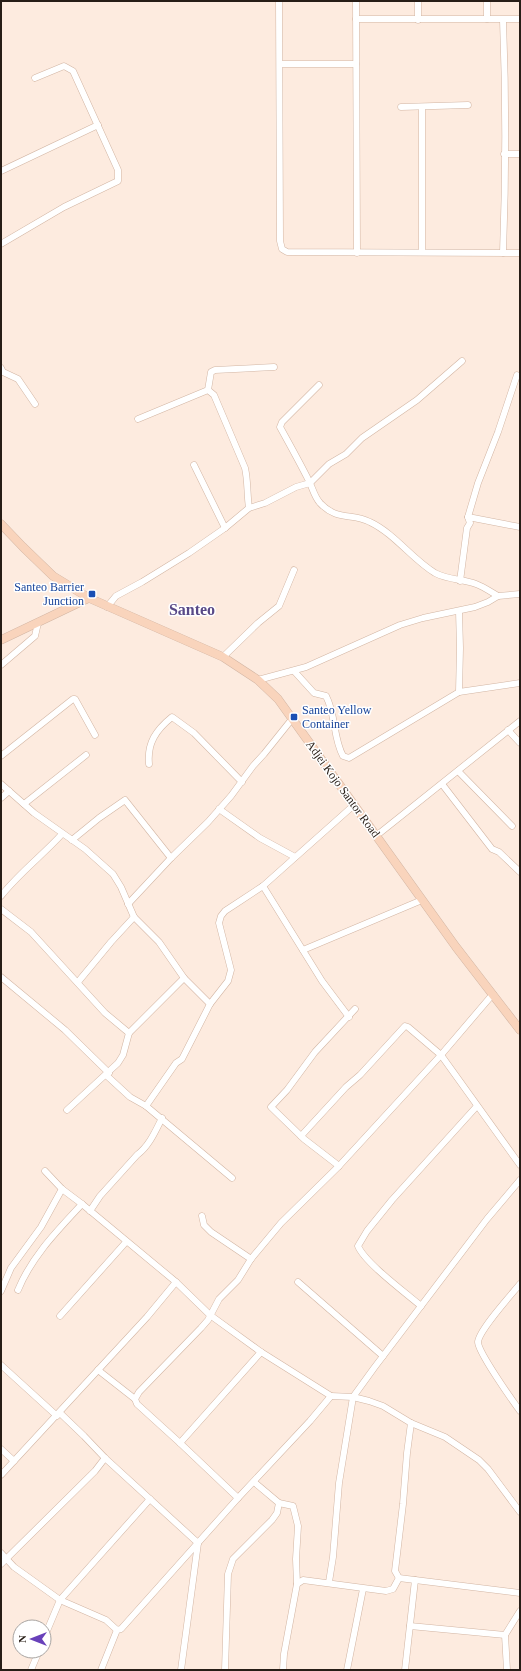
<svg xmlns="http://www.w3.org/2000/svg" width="521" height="1671" font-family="Georgia,serif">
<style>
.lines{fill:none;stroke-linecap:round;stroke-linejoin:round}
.street-casing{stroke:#d2b5a3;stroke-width:7}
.secondary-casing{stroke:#d2b5a3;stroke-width:9}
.street{stroke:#fff;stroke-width:6}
.secondary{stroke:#f9d4bc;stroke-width:8}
.transit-dot{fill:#1a4fb4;stroke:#fff;stroke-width:1.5}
.labels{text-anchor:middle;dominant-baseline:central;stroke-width:3;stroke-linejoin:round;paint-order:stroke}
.transit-label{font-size:12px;fill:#164399;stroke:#fff;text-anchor:end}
.street-label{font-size:12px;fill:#271d16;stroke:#fff}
.district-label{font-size:16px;font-weight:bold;fill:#584987;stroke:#fff}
</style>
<rect width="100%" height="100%" fill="#fdebdf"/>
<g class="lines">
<defs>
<g id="street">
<polyline points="279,1 280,241 282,249 287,252 520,253"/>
<polyline points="356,1 357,253"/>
<polyline points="356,19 520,19"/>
<polyline points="487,19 487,1"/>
<polyline points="418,20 418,1"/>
<polyline points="280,64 356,64"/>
<polyline points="401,107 468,105"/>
<polyline points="504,154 520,154"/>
<polyline points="1,171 98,125"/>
<polyline points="1,244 64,207 118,181 118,170 73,71 64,66 35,78"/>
<polyline points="422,252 422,107"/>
<path d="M503 253C506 175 506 97 503 20"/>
<polyline points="1,368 3,372 18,379 35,404"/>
<path d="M319 385 282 422 280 427C290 445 300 463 309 481 313 489 314 496 320 503 338 522 351 512 370 522 395 534 412 559 435 573 448 580 463 579 476 584 484 587 491 592 498 596"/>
<polyline points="208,390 211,372 215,370 274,367"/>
<path d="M138 419 208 390 214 395 245 468C248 481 247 495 249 508"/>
<polyline points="194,465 225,528"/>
<polyline points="468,517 478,483 498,432 517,375"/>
<polyline points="460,581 467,528 470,523 468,517 520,527"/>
<polyline points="107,607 116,596 142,582 189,553 225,528 249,508 265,503 296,487 310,483 329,464 346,454 362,438 417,400 462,361"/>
<polyline points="459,611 460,648 459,692"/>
<polyline points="223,657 258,623 279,606 294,570"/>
<polyline points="1,665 35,636 38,623"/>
<path d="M294 671 314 693 326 696C336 715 333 738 343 756L349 758 459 692 520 683"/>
<polyline points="258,680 306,667 400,625 423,618 475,607 488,602 498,596 520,594"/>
<polyline points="508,730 520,743"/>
<polyline points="1,756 73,699 75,699 95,735"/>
<path d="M149 764C147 743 156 730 172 717L194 733 242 782"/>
<polyline points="458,771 512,826"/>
<polyline points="1,784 34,813 85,849 113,874 121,887 134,917 159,942 184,978 210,1004"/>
<polyline points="442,784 492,849 499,852 520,872"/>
<polyline points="1,798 9,791"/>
<polyline points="24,804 86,755"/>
<polyline points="219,809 260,838 295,857"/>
<polyline points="376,836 520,721"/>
<polyline points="72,840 99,818 125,800 171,858"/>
<polyline points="263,886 322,981 349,1017"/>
<path d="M1 896C19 873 43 855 62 834"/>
<polyline points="128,904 171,858 208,822 231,796 253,766 264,754 292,719"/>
<polyline points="1,909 31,932 105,1013 129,1033 184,978"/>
<polyline points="303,950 422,900"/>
<polyline points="1,977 65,1030 109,1073"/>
<polyline points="78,982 111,942 134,917"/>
<polyline points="106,1075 130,1097 146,1106"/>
<polyline points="67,1110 118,1063 123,1055 129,1033"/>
<polyline points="301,1136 346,1087 360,1075 405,1026 408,1027 441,1055 520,1165"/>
<polyline points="339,1166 304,1139 271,1107 287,1090 315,1052 355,1009"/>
<polyline points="45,1171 62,1189 82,1204 176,1282 210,1315 261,1352 331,1396 310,1421 238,1498 121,1629 117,1630 101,1670"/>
<polyline points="232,1178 146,1106 176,1063 182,1059 210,1004 228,981 231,970 219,923 221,916 225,911 263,886 354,805"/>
<path d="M90 1211 100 1196 137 1155C149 1146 155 1132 162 1118"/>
<polyline points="202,1216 204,1225 211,1232 251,1259"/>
<polyline points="298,1282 383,1356"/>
<path d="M520 1284C511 1295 479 1330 478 1342 478 1352 512 1400 520 1411"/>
<path d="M18 1290C32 1256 57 1231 82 1204"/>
<polyline points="1,1291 11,1268 41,1227 62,1189"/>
<path d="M421 1306C406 1293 365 1263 358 1246L367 1231 392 1200 477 1106"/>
<polyline points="60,1316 126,1242"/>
<polyline points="1,1365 57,1416"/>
<polyline points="98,1370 135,1399"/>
<polyline points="331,1396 353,1397 369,1401 383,1406 411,1423 445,1437 479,1460 488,1469 520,1512"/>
<polyline points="60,1413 84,1436 105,1458 198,1543"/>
<polyline points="180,1443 261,1352"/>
<polyline points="1,1449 14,1461"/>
<polyline points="1,1475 147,1317 176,1282"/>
<polyline points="238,1498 180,1443 137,1404 135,1399 139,1392 201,1328 208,1320 219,1299 238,1280 251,1259 281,1223 339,1166 441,1055 493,994"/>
<polyline points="279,1503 293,1506 298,1526 296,1559 297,1584"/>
<polyline points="1,1553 14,1567 60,1600 106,1620 117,1630"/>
<polyline points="1,1564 95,1471 105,1458"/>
<polyline points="415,1580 520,1593"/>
<polyline points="329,1582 333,1557 339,1483 353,1397 374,1368 487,1219 520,1180"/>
<polyline points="410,1626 505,1635"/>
<polyline points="44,1638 60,1600 150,1499"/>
<polyline points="31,1670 39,1651"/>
<polyline points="181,1670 198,1543"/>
<polyline points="225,1670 228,1574 233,1559 272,1520 277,1513 279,1503 254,1482"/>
<polyline points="283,1670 284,1654 297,1584 303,1580 386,1591 393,1589 399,1578"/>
<polyline points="347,1670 363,1589"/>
<polyline points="405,1670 415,1580 399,1578 395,1571 403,1504 407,1453 411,1423"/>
<polyline points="507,1670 505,1635 520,1611"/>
</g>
<g id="secondary">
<polyline points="1,524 23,547 53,576 89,598 223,657 258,680 278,699 456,947 520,1030"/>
<polyline points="1,640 89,598"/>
</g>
</defs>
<use href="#street" class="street-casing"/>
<use href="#secondary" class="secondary-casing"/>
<use href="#street" class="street"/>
<use href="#secondary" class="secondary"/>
</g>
<g class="transit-dot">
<rect x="88" y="590" width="8" height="8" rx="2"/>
<rect x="290" y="713" width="8" height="8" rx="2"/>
</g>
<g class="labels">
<g class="transit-label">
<text x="84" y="587">Santeo Barrier<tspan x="84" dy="14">Junction</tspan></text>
<text x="302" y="710" text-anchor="start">Santeo Yellow<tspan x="302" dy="14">Container</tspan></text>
</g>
<g class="street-label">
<text transform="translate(343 789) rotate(54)">Adjei Kojo Santor Road</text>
</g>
<g class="district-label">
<text x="192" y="609">Santeo</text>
</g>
</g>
<rect width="521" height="1671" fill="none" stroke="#271d16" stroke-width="4"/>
<g transform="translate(32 1639) rotate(270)"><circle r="19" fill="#ffffff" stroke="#a9a5a2"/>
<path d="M0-3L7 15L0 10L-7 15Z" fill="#6841ba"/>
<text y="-6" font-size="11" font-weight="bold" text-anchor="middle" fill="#271d16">N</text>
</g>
</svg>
